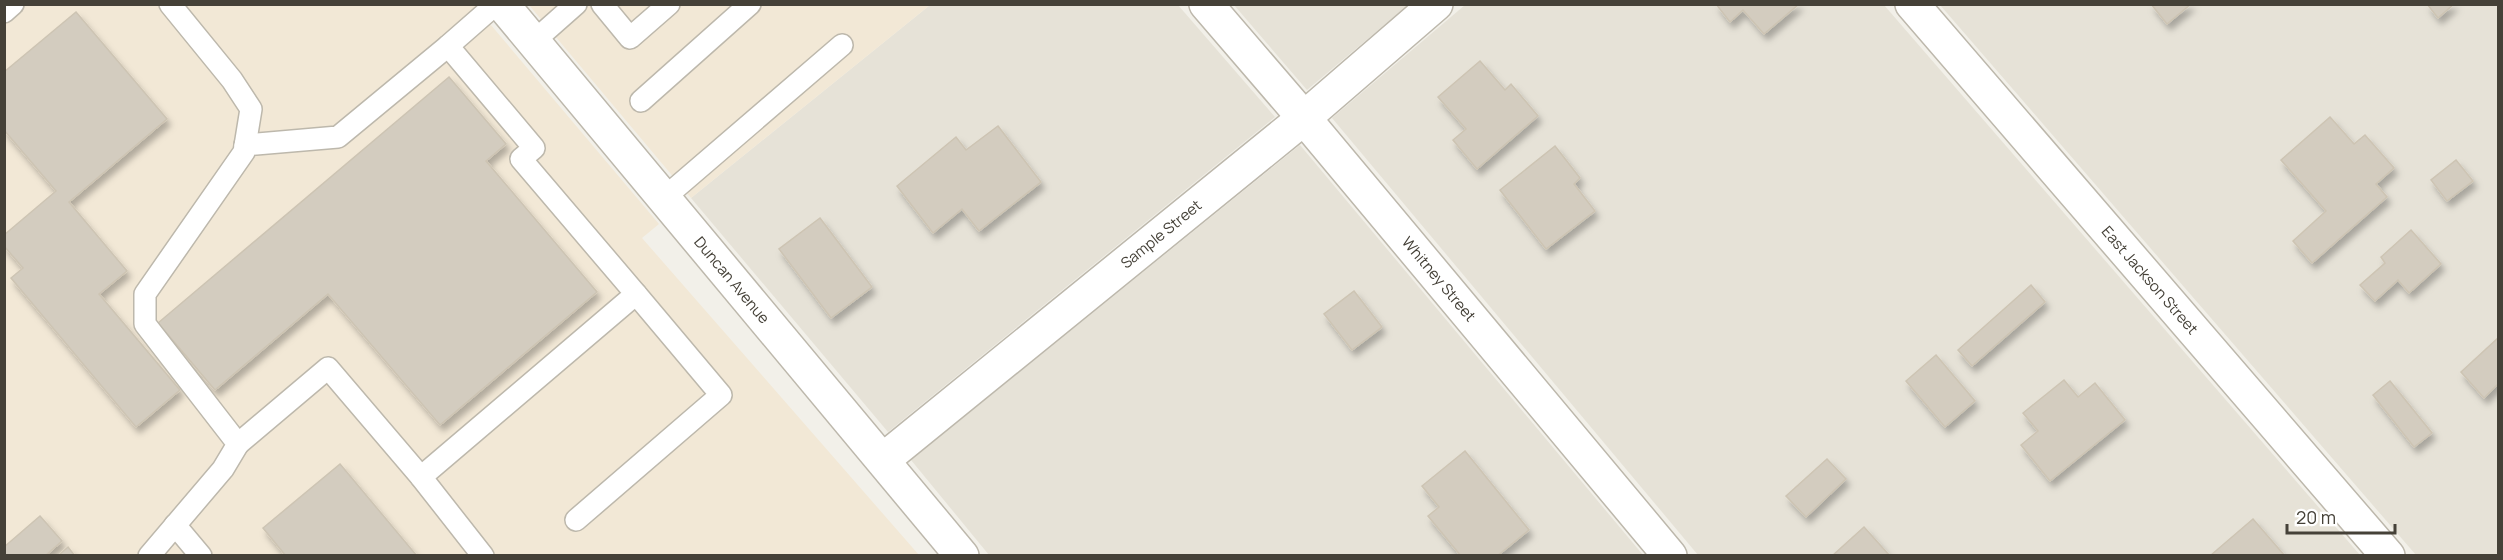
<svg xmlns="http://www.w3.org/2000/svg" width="2503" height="560" font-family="Manrope,sans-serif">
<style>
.residential{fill:#e6e2d7}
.commercial{fill:#f2e8d6}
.building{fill:#d3ccbf;stroke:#cdc4b3;stroke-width:1.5;filter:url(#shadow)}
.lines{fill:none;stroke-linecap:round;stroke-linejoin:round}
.service-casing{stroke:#bdb8ac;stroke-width:24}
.minor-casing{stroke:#bdb8ac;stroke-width:36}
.service{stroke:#fff;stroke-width:21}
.minor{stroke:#fff;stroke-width:33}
.labels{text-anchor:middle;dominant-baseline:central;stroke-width:6;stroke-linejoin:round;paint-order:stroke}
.street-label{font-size:15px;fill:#454138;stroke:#fff}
</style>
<defs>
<filter id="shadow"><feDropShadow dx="3.5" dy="6" stdDeviation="3" flood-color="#0004"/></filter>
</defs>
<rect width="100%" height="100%" fill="#f2f0e9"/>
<g class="residential">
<polygon points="930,5 1178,5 1275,117 888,432 691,198"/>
<polygon points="1234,5 1408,5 1307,90"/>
<polygon points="1465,5 1884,5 2360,555 1698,555 1332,118"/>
<polygon points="1940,5 2498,5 2498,555 2416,555"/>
<polygon points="1300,145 1643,555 989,555 911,460"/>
</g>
<g class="commercial">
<polygon points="4,5 474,5 659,224 642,238 919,555 5,555"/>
<polygon points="529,5 930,5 691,198"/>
</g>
<g class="building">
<polygon points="1716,4 1799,4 1764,34 1743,10 1730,22"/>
<polygon points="2151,4 2191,4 2167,24"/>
<polygon points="2427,4 2454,4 2438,18"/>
<polygon points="76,12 167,119 69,202 127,271 99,294 180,390 136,427 11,278 23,268 4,246 4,235 56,191 4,130 4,72"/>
<polygon points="1480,61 1505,90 1511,84 1538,116 1477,169 1453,140 1466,129 1438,97"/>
<polygon points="449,77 506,144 486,161 597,292 440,425 328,294 215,390 158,323"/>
<polygon points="2330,117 2354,144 2365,135 2394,168 2376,184 2387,197 2312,263 2293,241 2326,211 2281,160"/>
<polygon points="998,126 1041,182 979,231 962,209 933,233 897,186 956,137 966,150"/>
<polygon points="1555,146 1580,178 1574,184 1595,211 1546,249 1500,190"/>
<polygon points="2456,160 2473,181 2447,201 2431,180"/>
<polygon points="820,218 872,287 831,318 779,249"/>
<polygon points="2411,230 2441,264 2409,293 2398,280 2375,301 2360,285 2385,263 2381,257"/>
<polygon points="2031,285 2045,302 1972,366 1958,350"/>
<polygon points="1354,291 1382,327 1352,350 1324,314"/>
<polygon points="2498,338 2498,384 2484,398 2461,372"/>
<polygon points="1936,355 1975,401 1945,427 1906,381"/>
<polygon points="2064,380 2078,397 2095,383 2125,420 2050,481 2021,445 2038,431 2023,413"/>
<polygon points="2390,381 2432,433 2414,447 2373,395"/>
<polygon points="1465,451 1529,530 1497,556 1461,556 1428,516 1439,507 1422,486"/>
<polygon points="1827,459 1846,479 1806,517 1786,496"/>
<polygon points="340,464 417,556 286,556 263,528"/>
<polygon points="40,516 62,541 45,556 4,556 4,547"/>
<polygon points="2253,519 2285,556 2211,556 2211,555"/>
<polygon points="1864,527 1890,556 1832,556"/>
<polygon points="68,547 75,556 58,556"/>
</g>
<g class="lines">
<defs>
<g id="service">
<polyline points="602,4 630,38 669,4"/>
<polyline points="4,12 13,4"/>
<polyline points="533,42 576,4"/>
<polyline points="641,101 750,4"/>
<polyline points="245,145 338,137 448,46"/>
<polyline points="664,198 842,45"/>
<polyline points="238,444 328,368 421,477 636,294 521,159 534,148 448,46 496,4"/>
<polyline points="421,477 483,556"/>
<polyline points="576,520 721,395 636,294"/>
<polyline points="175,525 201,556"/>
<polyline points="149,556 223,469 238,444 145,324 145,294 244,152 251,109 232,80 170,4"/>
</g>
<g id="minor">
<polyline points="502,4 962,556"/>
<polyline points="1206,4 1304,118 1670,556"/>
<polyline points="1912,4 2388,556"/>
<polyline points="883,460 1304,118 1436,4"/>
</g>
</defs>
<use href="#service" class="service-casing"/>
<use href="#minor" class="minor-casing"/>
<use href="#service" class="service"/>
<use href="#minor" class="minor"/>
</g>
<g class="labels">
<g class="street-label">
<text transform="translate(1161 234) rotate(-39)">Sample Street</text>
<text transform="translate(1439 279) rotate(50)">Whitney Street</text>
<text transform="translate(732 280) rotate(50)">Duncan Avenue</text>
<text transform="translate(2150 280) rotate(49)">East Jackson Street</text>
</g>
</g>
<rect width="2503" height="560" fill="none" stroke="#454138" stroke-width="12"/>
<path d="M2287 524v9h108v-9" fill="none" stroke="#454138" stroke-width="3"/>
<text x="2296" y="524" font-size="18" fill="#454138" stroke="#ffffff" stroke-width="4.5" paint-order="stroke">20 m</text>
</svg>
